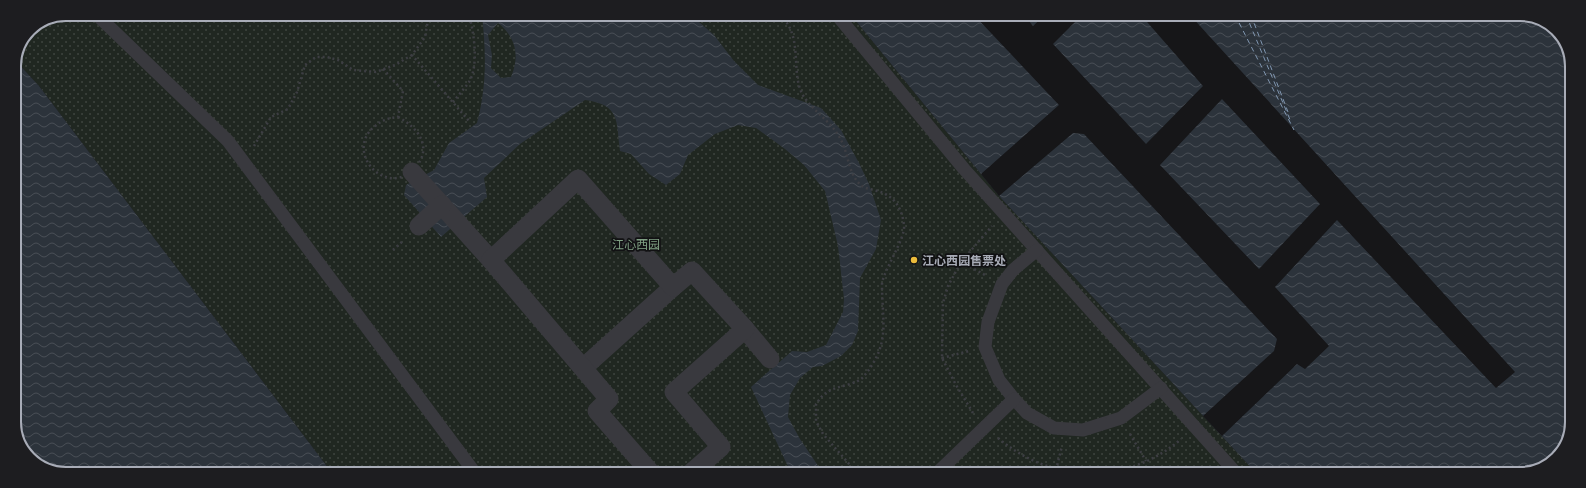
<svg xmlns="http://www.w3.org/2000/svg" width="1586" height="488" font-family="'Exo 2','Noto Sans SC',sans-serif">
<style>
.park{fill:url(#park-dots)}
.water{fill:url(#water-waves);fill-rule:evenodd}
.pier{fill:#161618;fill-rule:evenodd}
.lines{fill:none;stroke-linecap:round;stroke-linejoin:round}
.ferry{stroke:#8197b1;stroke-width:1;stroke-dasharray:5 4;stroke-linecap:butt}
.path{stroke:#3d3e43;stroke-width:2.5;stroke-dasharray:2 3;stroke-linecap:butt}
.service{stroke:#39393e;stroke-width:13}
.pedestrian{stroke:#39393e;stroke-width:19}
.poi-dot{fill:#ebbc3b;stroke:#111113;stroke-width:1.5}
.labels{text-anchor:middle;dominant-baseline:central;stroke-width:3.5;stroke-linejoin:round;paint-order:stroke}
.park-label{font-size:12px;fill:#80a184;stroke:#111113}
.poi-label{font-size:12px;font-weight:bold;fill:#a8acb7;stroke:#111113;text-anchor:start}
.rim{fill:none;stroke:#a8acb7;stroke-width:2}
</style>
<defs>
<pattern id="park-dots" width="8" height="8" patternUnits="userSpaceOnUse"><rect width="8" height="8" fill="#202721"/><path d="M2 2h.1M6 6h.1" fill="none" stroke="#3e443f" stroke-width="1.8" stroke-linecap="round"/></pattern>
<pattern id="water-waves" width="16" height="10" patternUnits="userSpaceOnUse"><rect width="16" height="10" fill="#2c333b"/><path d="M0 5q4-4 8 0t8 0" fill="none" stroke="#484e55"/></pattern>
</defs>
<rect width="100%" height="100%" fill="#161618"/>
<polygon class="park" points="66,14 851,15 999,196 1257,474 332,473 39,86 16,61 29,29"/>
<g class="water">
<path d="M482 15H691L714 35 734 61 758 85 821 108 841 130 859 163 869 184 881 220 876 249 860 278 858 331 852 345 841 356 822 366 813 367 800 378 790 395 788 417 800 439 823 473H791L751 387 792 351 807 352 826 345 843 312 844 299 838 246 825 191 804 165 785 149 756 128 738 125 715 134 688 155 680 174 666 185 649 174 631 154 620 151C616 121 621 105 585 100L520 144 484 178 487 197 441 237 404 195 406 185 434 170 449 143 477 123C487 85 486 53 482 15ZM498 23C516 37 520 56 511 77L501 78 491 68 492 55 488 35Z"/>
<polygon points="851,15 1534,16 1561,34 1572,62 1570,436 1552,463 1521,474 1257,474 999,196"/>
<polygon points="16,61 39,86 332,473 52,472 25,454 14,426 14,65"/>
</g>
<path class="pier" d="M974 15H1024L1033 26 1045 15H1082L1053 44 1146 144 1203 86 1141 15H1190L1515 372 1496 388 1337 220 1275 287 1329 346 1305 369 1297 364 1222 436 1203 416 1274 351 1277 339 1084 134 1073 133 999 196 981 174 1059 105ZM1222 99 1320 204 1259 269 1160 165Z"/>
<g class="lines">
<g class="ferry">
<polyline points="1235,15 1294,130"/>
<polyline points="1246,15 1291,122"/>
<polyline points="1251,15 1288,112"/>
</g>
<g class="path">
<polyline points="429,14 425,37 412,55 469,121"/>
<path d="M780 15C805 37 789 74 804 97 815 113 832 122 841 140 849 155 848 175 862 186 866 189 872 189 877 191 894 195 902 208 904 225 906 238 883 271 882 284 882 323 891 343 864 376 856 386 836 385 826 393 822 395 819 400 816 404V421L823 434 857 473"/>
<polyline points="128,21 134,14"/>
<polyline points="383,69 403,91 398,117"/>
<path d="M453 102C458 96 464 89 469 82 479 66 474 32 469 15"/>
<path d="M398 117C419 128 433 148 415 168 386 199 344 152 374 127 382 120 388 118 398 117Z"/>
<polyline points="254,146 271,117 288,109 297,92 305,65 316,57 327,57 338,60 353,70 376,72 395,65 412,55"/>
<polyline points="393,250 404,240"/>
<polyline points="961,262 987,276"/>
<polyline points="942,358 969,351"/>
<polyline points="973,413 956,385 942,358 943,303 948,286 961,262 992,226"/>
<polyline points="1130,434 1146,461"/>
<path d="M998 438C1022 458 1047 469 1078 473"/>
<polyline points="1056,470 1062,446"/>
<path d="M1099 473C1128 472 1160 458 1181 439"/>
</g>
<g class="service">
<polyline points="96,14 228,141 475,473"/>
<polyline points="837,15 964,169 1237,474"/>
<polyline points="1037,250 1013,270 1002,284 988,322 985,347 999,380 1014,399 1027,413 1054,428 1083,430 1121,418 1161,388"/>
<polyline points="937,473 1014,399"/>
</g>
<g class="pedestrian">
<polyline points="412,172 491,260"/>
<polyline points="419,226 442,205"/>
<polyline points="745,329 770,359"/>
<polyline points="583,368 673,287"/>
<polyline points="651,473 597,411 609,399 491,260 578,179 673,287 692,271 745,329 674,392 721,447 691,473"/>
</g>
</g>
<circle class="poi-dot" cx="914" cy="260" r="4"/>
<g class="labels">
<g class="park-label">
<text x="636" y="244">江心西园</text>
</g>
<g class="poi-label">
<text x="922" y="260">江心西园售票处</text>
</g>
</g>
<path d="M0 0H1586V488H0ZM66 21H1520A45 45 0 0 1 1565 66V422A45 45 0 0 1 1520 467H66A45 45 0 0 1 21 422V66A45 45 0 0 1 66 21Z" fill="#1d1d20" fill-rule="evenodd"/>
<path class="rim" d="M66 21H1520A45 45 0 0 1 1565 66V422A45 45 0 0 1 1520 467H66A45 45 0 0 1 21 422V66A45 45 0 0 1 66 21Z"/>
</svg>
